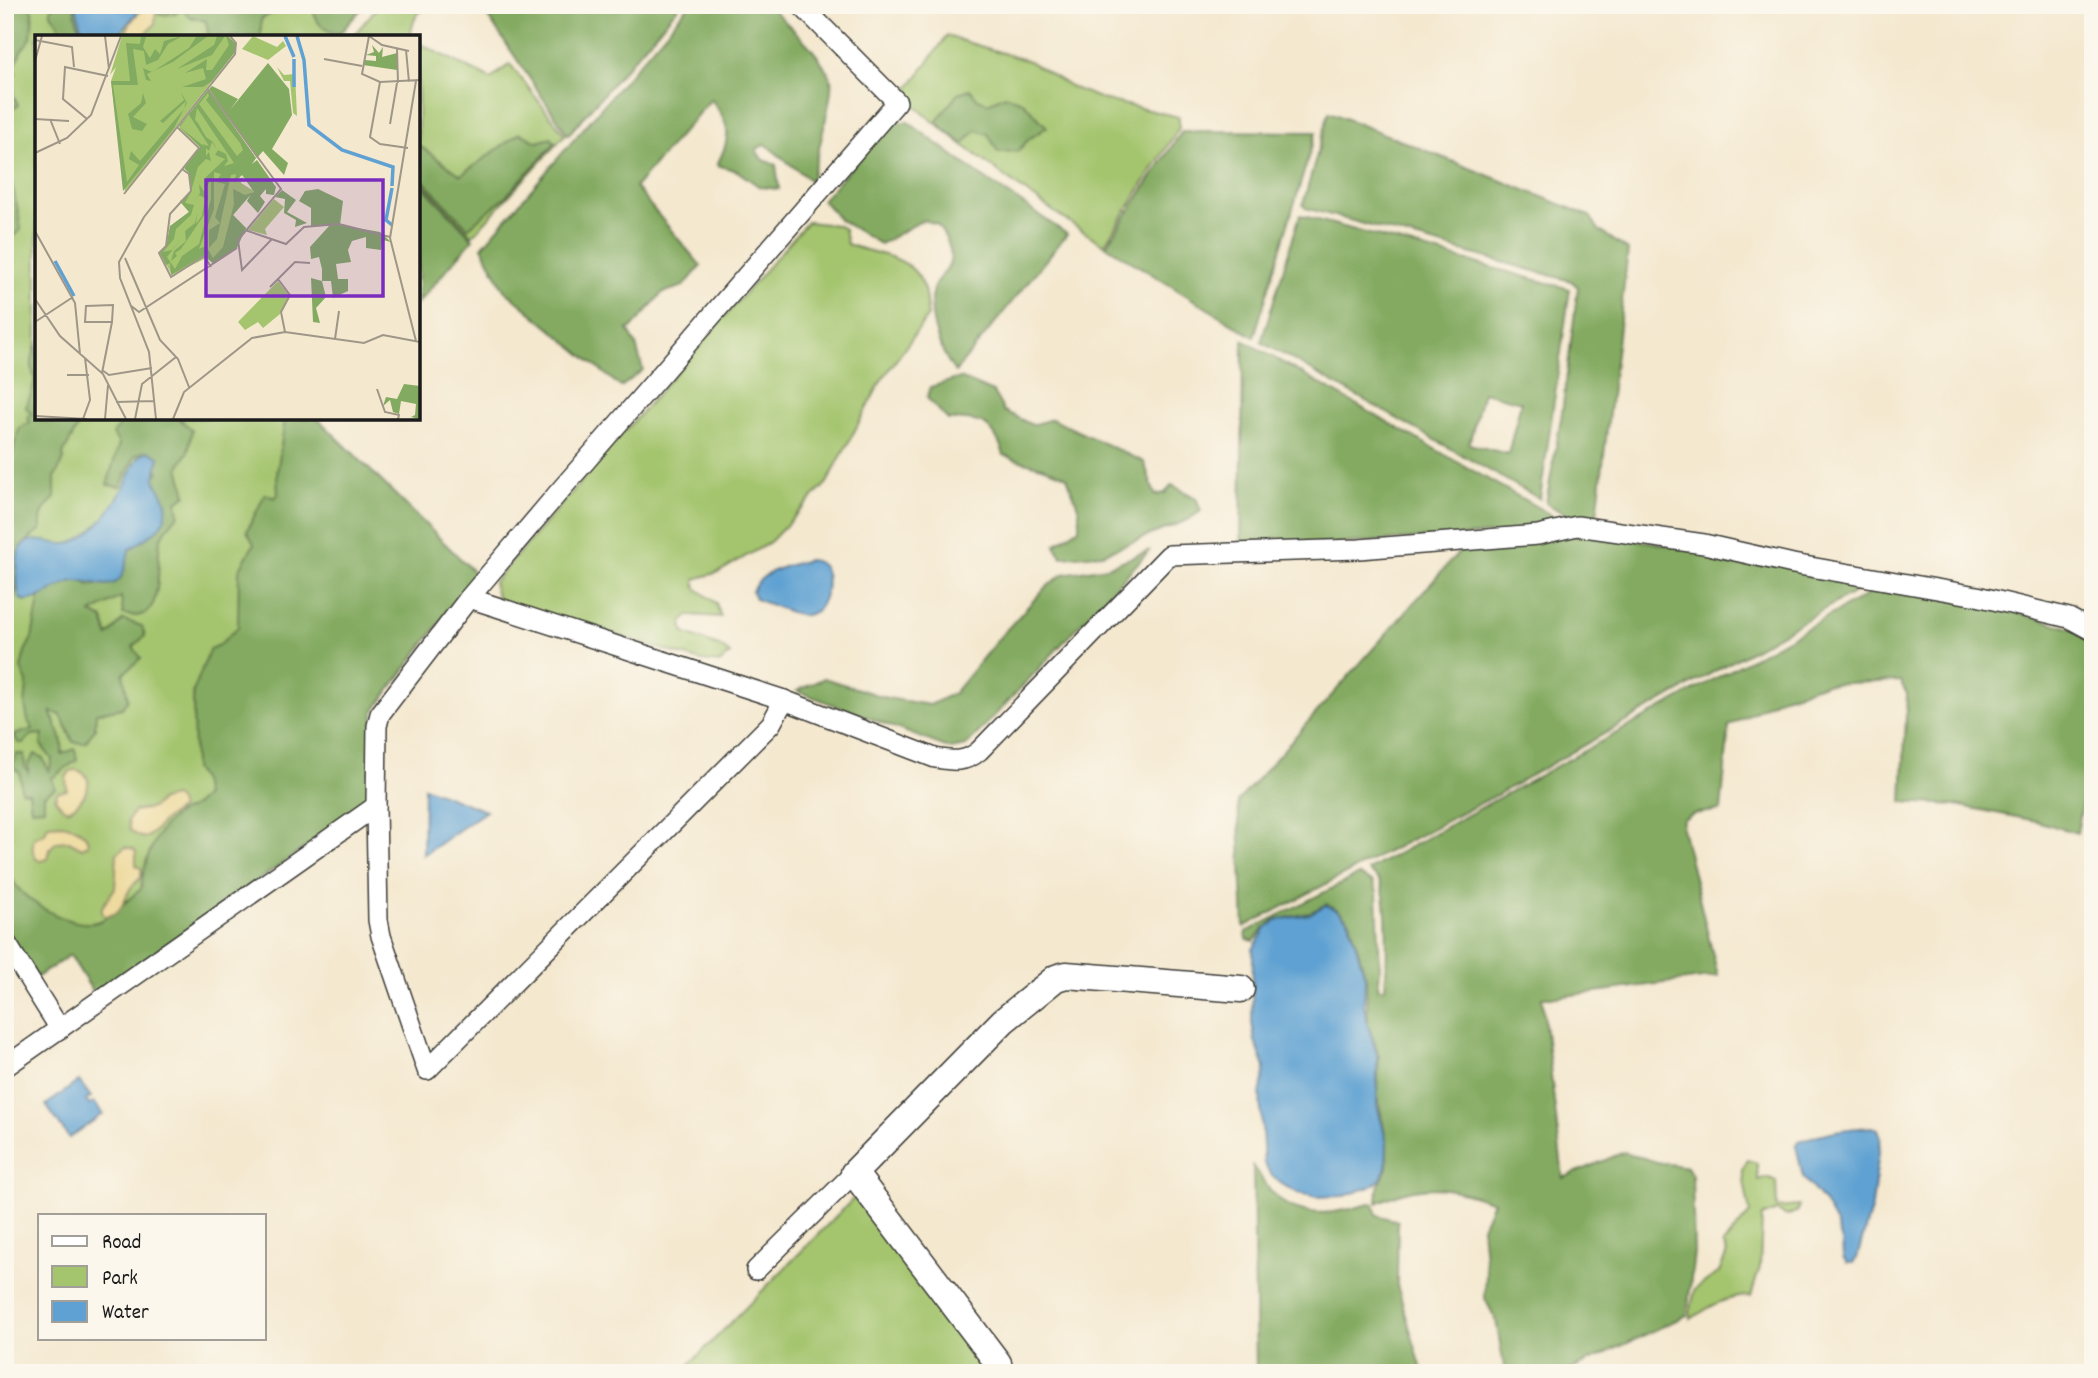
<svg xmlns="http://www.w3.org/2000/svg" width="2098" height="1378" font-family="Dekko,sans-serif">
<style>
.green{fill:#a4c56e;stroke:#607045;stroke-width:2}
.forest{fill:#83aa61;stroke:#50633e;stroke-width:2;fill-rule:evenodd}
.sand{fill:#eeda9e;stroke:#857b5d;stroke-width:2}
.water{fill:#5ea1d2;stroke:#3d5e77;stroke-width:2}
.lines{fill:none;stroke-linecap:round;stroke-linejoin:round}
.street-casing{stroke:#3c3b37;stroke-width:22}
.secondary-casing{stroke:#3c3b37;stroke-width:29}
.street{stroke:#fff;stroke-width:19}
.secondary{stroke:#fff;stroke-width:26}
.inset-river{fill:none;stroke:#5ea1d2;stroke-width:3.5}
.inset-road{fill:none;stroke:#9e9687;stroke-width:2}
.view{fill:#7b2cbf;fill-opacity:0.15;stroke:#7b2cbf;stroke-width:3.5}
.inset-edge{fill:none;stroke:#1c1c1c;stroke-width:3.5}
</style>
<rect width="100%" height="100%" fill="#fbf7ec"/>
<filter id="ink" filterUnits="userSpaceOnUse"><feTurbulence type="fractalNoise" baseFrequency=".0143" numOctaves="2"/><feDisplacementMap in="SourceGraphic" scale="14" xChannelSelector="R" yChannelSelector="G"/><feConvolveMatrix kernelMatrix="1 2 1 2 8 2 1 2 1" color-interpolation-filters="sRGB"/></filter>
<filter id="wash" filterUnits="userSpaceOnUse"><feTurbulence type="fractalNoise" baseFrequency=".00686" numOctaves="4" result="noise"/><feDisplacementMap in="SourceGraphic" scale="28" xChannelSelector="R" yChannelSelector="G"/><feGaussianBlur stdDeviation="1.57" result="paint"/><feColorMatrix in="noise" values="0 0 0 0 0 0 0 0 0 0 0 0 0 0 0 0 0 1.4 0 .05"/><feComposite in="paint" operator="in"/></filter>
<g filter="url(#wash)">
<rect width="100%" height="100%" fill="#f4e8cf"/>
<g class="green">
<polygon points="5,5 364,5 337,37 37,37 37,418 320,418 319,420 476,574 374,711 95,995 70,955 37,977 5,927"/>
<path d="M379 5H438C416 9 414 16 410 37H352Z"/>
<path d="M947 36 1029 61 1073 88 1105 100 1179 117V128L1104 245C1034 200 966 150 903 96Z"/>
<polygon points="418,43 491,79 510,64 565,135 472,236 418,178"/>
<path d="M807 222 837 225 844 229 847 244C873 255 909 253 922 283 926 292 926 306 928 316L881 381 827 483 770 542 719 572 695 579 696 588 716 603 721 617 688 615 682 623 684 633 721 647 730 654 720 663 701 661 498 599 493 583Z"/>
<path d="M1748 1160 1757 1163 1758 1180 1767 1177 1776 1181 1777 1208 1799 1206 1798 1211 1787 1216 1777 1211 1762 1217 1760 1267 1751 1296C1727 1296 1710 1306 1691 1319L1690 1312 1695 1289 1719 1272 1727 1253 1723 1244 1750 1213 1742 1170Z"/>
<polygon points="857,1195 984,1361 977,1373 681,1373"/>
</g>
<g class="forest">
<polygon points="5,5 28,5 33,12 31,38 21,51 14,69 16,73 10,80 14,84 13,95 18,105 15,108 5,104"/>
<path d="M55 5H74C76 19 77 29 88 37H62L59 30V24L51 14V9Z"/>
<path d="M156 5H281L282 8 261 19V37H211L208 34 206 21 190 17 182 10C176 13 164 17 158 13Z"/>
<path d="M321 5H365L339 34C327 32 317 25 314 13L317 7Z"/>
<polygon points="480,5 680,5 568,135"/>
<path d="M689 5H768C789 26 821 52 831 80 835 91 815 163 811 181L765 144 756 150 762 159 776 165 779 189 760 187 737 171 717 165C732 134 731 127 711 99L635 187 701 266 684 286 662 293 631 329H628L636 345 643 370 621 387 504 290 482 247Z"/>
<polygon points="970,89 978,99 988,103 1005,95 1023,102 1047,127 1029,139 1018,151 998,152 988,134 976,130 963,144 936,122 958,93"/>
<polygon points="1329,112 1590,216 1599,230 1628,250 1596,524 1580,523 1546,503 1562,413 1578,287 1571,281 1305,208 1303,204"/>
<path d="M892 122H908L977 173 1067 234 955 372C939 350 926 315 934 288 936 279 945 273 949 265 955 252 944 234 937 224L923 220 880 244 840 220 822 200Z"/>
<polygon points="1182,131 1316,132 1254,337 1106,246"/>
<polygon points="520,133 537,142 551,138 555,143 506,196 468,228 418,175 418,145 461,175"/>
<path d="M5 141C11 157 9 170 12 186 16 201 20 215 21 230L12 237 5 280Z"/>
<polygon points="418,181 473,239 418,303"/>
<path d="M1300 215 1570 289 1540 499 1261 342ZM1483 392 1521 402 1508 454 1469 444Z"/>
<polygon points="1243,340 1565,523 1539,531 1241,550"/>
<path d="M37 342V418H77L78 426 63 454 64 459 55 477V498C43 508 40 515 41 530 0 557 27 569 12 604L5 599C5 542 0 480 20 427L30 423 28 417 31 414 26 407 32 391 35 378C29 368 33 352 37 342Z"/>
<path d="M960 378 993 392 1004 411 1032 425 1052 419 1144 462 1155 495 1165 493 1172 485 1196 498 1201 511 1188 520 1102 554 1062 557 1055 545 1079 528V510L1067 477C1047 466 1025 464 1004 455 993 422 981 418 948 420L927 398 930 387Z"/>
<path d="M124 418H179L192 430 188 452 179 467 186 495 177 502 179 514C173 522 162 532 160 541 155 566 168 627 123 614L121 597 91 613 103 619 108 636 123 620 142 626 145 636 133 647 141 658 123 674 128 699 122 708 96 713 95 729 85 743 73 742 61 715 51 712C56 730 64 734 62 754L75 749 77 760 52 778 55 788 44 795V808L31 809 29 792 21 791 20 773 12 766 17 754H24L25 767 28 772V764L35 754 43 758 49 772 52 759 41 745 43 734 31 735 24 743H18L14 735 33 729 28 721 25 705 27 683 21 668 25 651 32 638 40 594 75 578 92 586 116 579 149 482 159 472 154 461 144 451 135 456 120 487 107 485 119 444 113 434Z"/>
<path d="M285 418H320L319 420 476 574 374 711 370 802 95 995 70 955 37 977 5 927V852C8 862 10 875 15 884 29 905 77 932 102 920 116 912 129 898 141 889 143 863 155 829 177 814 182 811 188 810 193 807 197 804 201 799 205 796L202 781 194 769 193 692 210 649 219 645 238 627 239 570 254 544 247 531 265 494 275 498 278 494 277 474Z"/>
<polygon points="1579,530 1874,581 1498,794 1244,927 1238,801 1466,544"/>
<polygon points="1150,550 966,746 951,749 797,691 824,678 887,698 930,705 954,693 1000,637 1044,589 1063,574 1107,567"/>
<path d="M1885 585 1973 599 2093 635V745L2077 833 2036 821 1956 805 1902 802 1907 694 1900 681 1825 684 1780 698 1729 726 1721 810 1693 814 1683 819 1682 828 1718 976 1557 997H1542L1563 1178 1624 1152 1657 1162 1687 1167 1692 1175 1694 1252 1687 1315 1564 1373H1505L1496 1320 1485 1299 1486 1271 1482 1227 1493 1202C1450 1186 1420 1181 1377 1203L1378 1187 1387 1168V1143L1377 1094 1379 1057 1368 1024 1366 978 1350 921 1337 909 1326 904 1309 913 1275 920 1265 928 1254 941 1247 939 1246 932 1358 875 1373 882 1377 892 1380 971 1378 988H1385C1387 968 1389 898 1380 882 1377 877 1372 874 1368 870Z"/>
<path d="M1253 1166C1261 1177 1267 1189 1277 1197 1304 1222 1342 1212 1373 1203L1377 1215 1398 1221 1397 1285 1423 1373H1256Z"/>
</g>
<g class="sand">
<path d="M151 5 156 8 155 24 143 37H125C127 25 139 8 151 5Z"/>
<path d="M76 770C100 776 84 803 68 810L63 808 55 799 57 792 67 790 66 778 70 771Z"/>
<path d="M174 797 178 800 181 808C177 812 171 814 167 818 153 829 150 848 130 830L128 820 134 811 152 808 161 800Z"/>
<path d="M62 824C73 826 89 832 88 845L82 848 69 841 56 842 50 849 48 859 40 861C31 857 32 846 34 838L45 833 48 825Z"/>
<path d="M125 847 134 849 136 852V865L141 868V877C138 882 133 883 130 889 123 902 122 915 105 916L102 913V907L115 888 117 853Z"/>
</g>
<g class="water">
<polygon points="76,5 144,5 117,36 90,37 81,28"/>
<path d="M148 451 159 457C158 464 155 473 155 480 157 487 163 493 165 500 173 527 146 537 129 550 127 560 125 574 118 581 105 591 85 577 70 582 56 586 33 606 20 599 17 590 15 555 21 547 32 533 51 545 66 544 74 543 83 537 89 532 105 520 116 502 125 485 132 472 133 458 148 451Z"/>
<path d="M808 560C833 560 830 595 817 610 813 614 806 615 801 616L755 599 752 591C762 570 787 566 808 560Z"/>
<polygon points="424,787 486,811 423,855"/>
<polygon points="1326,905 1337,910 1349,921 1365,977 1364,1004 1367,1022 1377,1055 1377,1105 1387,1143 1386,1167 1381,1179 1372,1186 1345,1196 1317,1197 1298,1193 1283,1185 1271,1175 1264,1164 1260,1094 1265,1068 1255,1041 1252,1023 1253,949 1267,927 1278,920 1309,914"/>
<polygon points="79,1081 91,1097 86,1100 89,1105 94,1102 103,1114 69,1138 46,1105"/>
<path d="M1871 1127 1878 1129 1881 1137 1872 1206 1857 1258 1853 1263H1847L1843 1257 1842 1241 1836 1224 1823 1201 1803 1177 1796 1146 1799 1141C1823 1132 1846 1128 1871 1127Z"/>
</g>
</g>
<g filter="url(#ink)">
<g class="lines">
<defs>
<g id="street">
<path d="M469 598 784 700 935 758C953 761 965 763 979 751L1169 555 1359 549 1538 535 1577 526 1704 544 1793 564 1977 596 2069 618 2093 631"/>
<polyline points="784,700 771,724 427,1070 381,936 378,920 376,806 377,726 380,714 469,598 558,493 897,102 801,5"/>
<polyline points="5,941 60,1029"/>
<polyline points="5,1067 376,806"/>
<polyline points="756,1270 854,1173"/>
</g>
<polyline id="secondary" points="993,1373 998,1363 854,1173 1003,1021 1056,978 1066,975 1241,989"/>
</defs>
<use href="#street" class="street-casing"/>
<use href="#secondary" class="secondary-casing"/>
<use href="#street" class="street"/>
<use href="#secondary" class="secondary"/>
</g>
</g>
<g transform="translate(35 35)">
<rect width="385" height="385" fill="#f4e8cf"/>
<path d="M87 1H193L200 17 90 157 76 46 81 32 75 40ZM218 1 242 12 248 6 251 11 233 25 207 14ZM242 32 249 40 260 39 262 81 258 78 255 46H249ZM173 55 221 123 203 144 208 142 206 148 219 156 198 180 211 193 179 229 171 223 137 240 125 218 131 212 136 191 154 177 145 167 156 156 154 138 165 112 144 93ZM239 164 249 172 230 194 232 200 213 195ZM243 246 254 260 245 279 228 293 223 287 210 295 203 287Z" fill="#a4c56e"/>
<path d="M106 1H117L111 2 108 12 115 23 120 14 125 19 129 6 147 1 133 9 123 25 111 30 109 16 98 14 103 50H78L92 147 104 130 94 124 96 116 105 126 149 74 151 66 128 88 125 86 149 65 146 57 152 68 139 93 88 156 76 46H95L91 8 105 9ZM173 1 138 27 112 39 116 46 111 45 108 33 117 37 154 13 161 2ZM182 1H190L177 20 142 34 179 10ZM191 1H193L200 8V17L177 46 168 52H147L171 44 168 33 150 38 172 24 171 35H177L194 10ZM337 10 344 18 348 12 347 22 362 18V35L328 30 330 25 341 26V21L331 20 339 17ZM233 28 254 54 257 80 237 114 253 128 249 140 228 116 222 123 174 54 177 51 203 64 195 75ZM173 55 221 123 217 129 222 125 241 152 239 160 231 159V154L225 161 230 167 223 178 212 166 216 159 198 180 211 193 202 213 179 229 169 220 136 240 135 228 131 230 125 218 131 212 135 191 154 177 145 166 156 157 150 168 159 170 156 180 141 194 139 204 128 217 137 215 149 200 132 222 140 234 147 221 164 209 176 164V144L171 154V142L190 124 180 120 183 115 191 119 193 126 189 131 199 128 162 73 160 85 163 88 171 102 178 107 182 115 177 107 174 116 167 109 174 111 154 80 145 92 171 113V121L174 117 176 126 171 124 163 132 156 156 154 138 149 133 165 112 144 91ZM173 58 174 61 171 65 205 108 208 115 202 121 164 69ZM179 137 186 139 181 147 190 149 180 182 185 188 174 195V213L182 204 196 140 201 139 199 148 207 140 219 157 210 160 198 154 199 169 188 212 178 223 171 211 164 214 179 174ZM108 58 111 68 98 82 112 89 107 96 97 94 93 79 106 68ZM164 149 173 162 169 180 146 214 140 218 142 221 136 226 139 216 151 206 150 196 160 188 162 178 161 189 167 181 170 163 164 160 159 166 165 158ZM283 154 308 166 305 190 345 197 356 207 348 205 346 215 331 213V202L317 206 313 215 316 227 301 229 303 244H313V256L298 263 296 246H287L291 262 281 273 285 288 278 287 276 243 287 246V234L284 222 276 224 275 212 294 191H276V173L264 166 270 156ZM247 155 261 165 252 177 272 188 260 192 261 185 249 178 250 164 240 162ZM369 349 385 351V384L376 382 380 380 381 369 366 366 364 379 358 377 355 365 348 371 351 362 362 364Z" fill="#83aa61" fill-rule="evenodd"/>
<path class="inset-river" d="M250 1 259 22M262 1 269 25 274 90 307 115 358 132 357 151M259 52V24M357 153 351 185 357 190M20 226 39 261"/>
<path class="inset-road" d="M70 1 74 34M334 1 327 39 345 47 385 45M334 1 347 10 374 16M0 5 37 12 39 32M362 13 363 48M371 15 374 47M289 24 327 31M0 26 7 1M381 46 355 203 381 306M345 47 335 102 345 109 373 113M172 53 246 154 203 205 207 235 237 204M0 84 34 86M15 84 25 109M52 84 28 64 30 32 73 41M355 89 362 48M0 118 32 103 56 80 86 1M147 134 154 139 156 156 135 179 131 211 124 218 136 242 169 221 176 232M89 159 200 19 201 8 195 1M210 195 251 209 269 192 304 189 355 202M0 196 40 268 45 319M90 223 125 305 143 324 154 352M243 244 255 260 246 277 250 297M235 252 260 227 275 228M0 264 25 301 68 339 91 384M95 270 104 277 202 213M0 287 38 262M300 304 304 276M67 335 74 340 117 333M67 338 77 287 78 270 51 271 50 287H77M32 340H54M342 354 350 377 364 380 363 384M81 367 120 366M0 381 52 384M48 384 55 365 50 323M70 384 73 350M100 384 107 349 141 322M121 384 114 317 85 243 84 227 109 182 164 113 142 92M138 384 149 357 217 303 250 297 329 308 348 300 385 307"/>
<path class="view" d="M171 145H348V261H171Z"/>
<rect width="385" height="385" class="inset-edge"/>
</g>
<rect width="2098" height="1378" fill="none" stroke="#fbf7ec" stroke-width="28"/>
<rect x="38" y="1214" width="228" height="126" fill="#fbf7ec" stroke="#a29f99" stroke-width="2"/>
<rect x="52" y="1236" width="35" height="10" fill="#ffffff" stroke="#a29f99" stroke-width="2"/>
<text x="102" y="1248" font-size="21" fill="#1c1c1c">Road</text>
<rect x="52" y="1266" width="35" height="21" fill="#a4c56e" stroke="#a29f99" stroke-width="2"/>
<text x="102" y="1284" font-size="21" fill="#1c1c1c">Park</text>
<rect x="52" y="1301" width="35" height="21" fill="#5ea1d2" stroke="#a29f99" stroke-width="2"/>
<text x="102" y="1318" font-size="21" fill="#1c1c1c">Water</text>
</svg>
